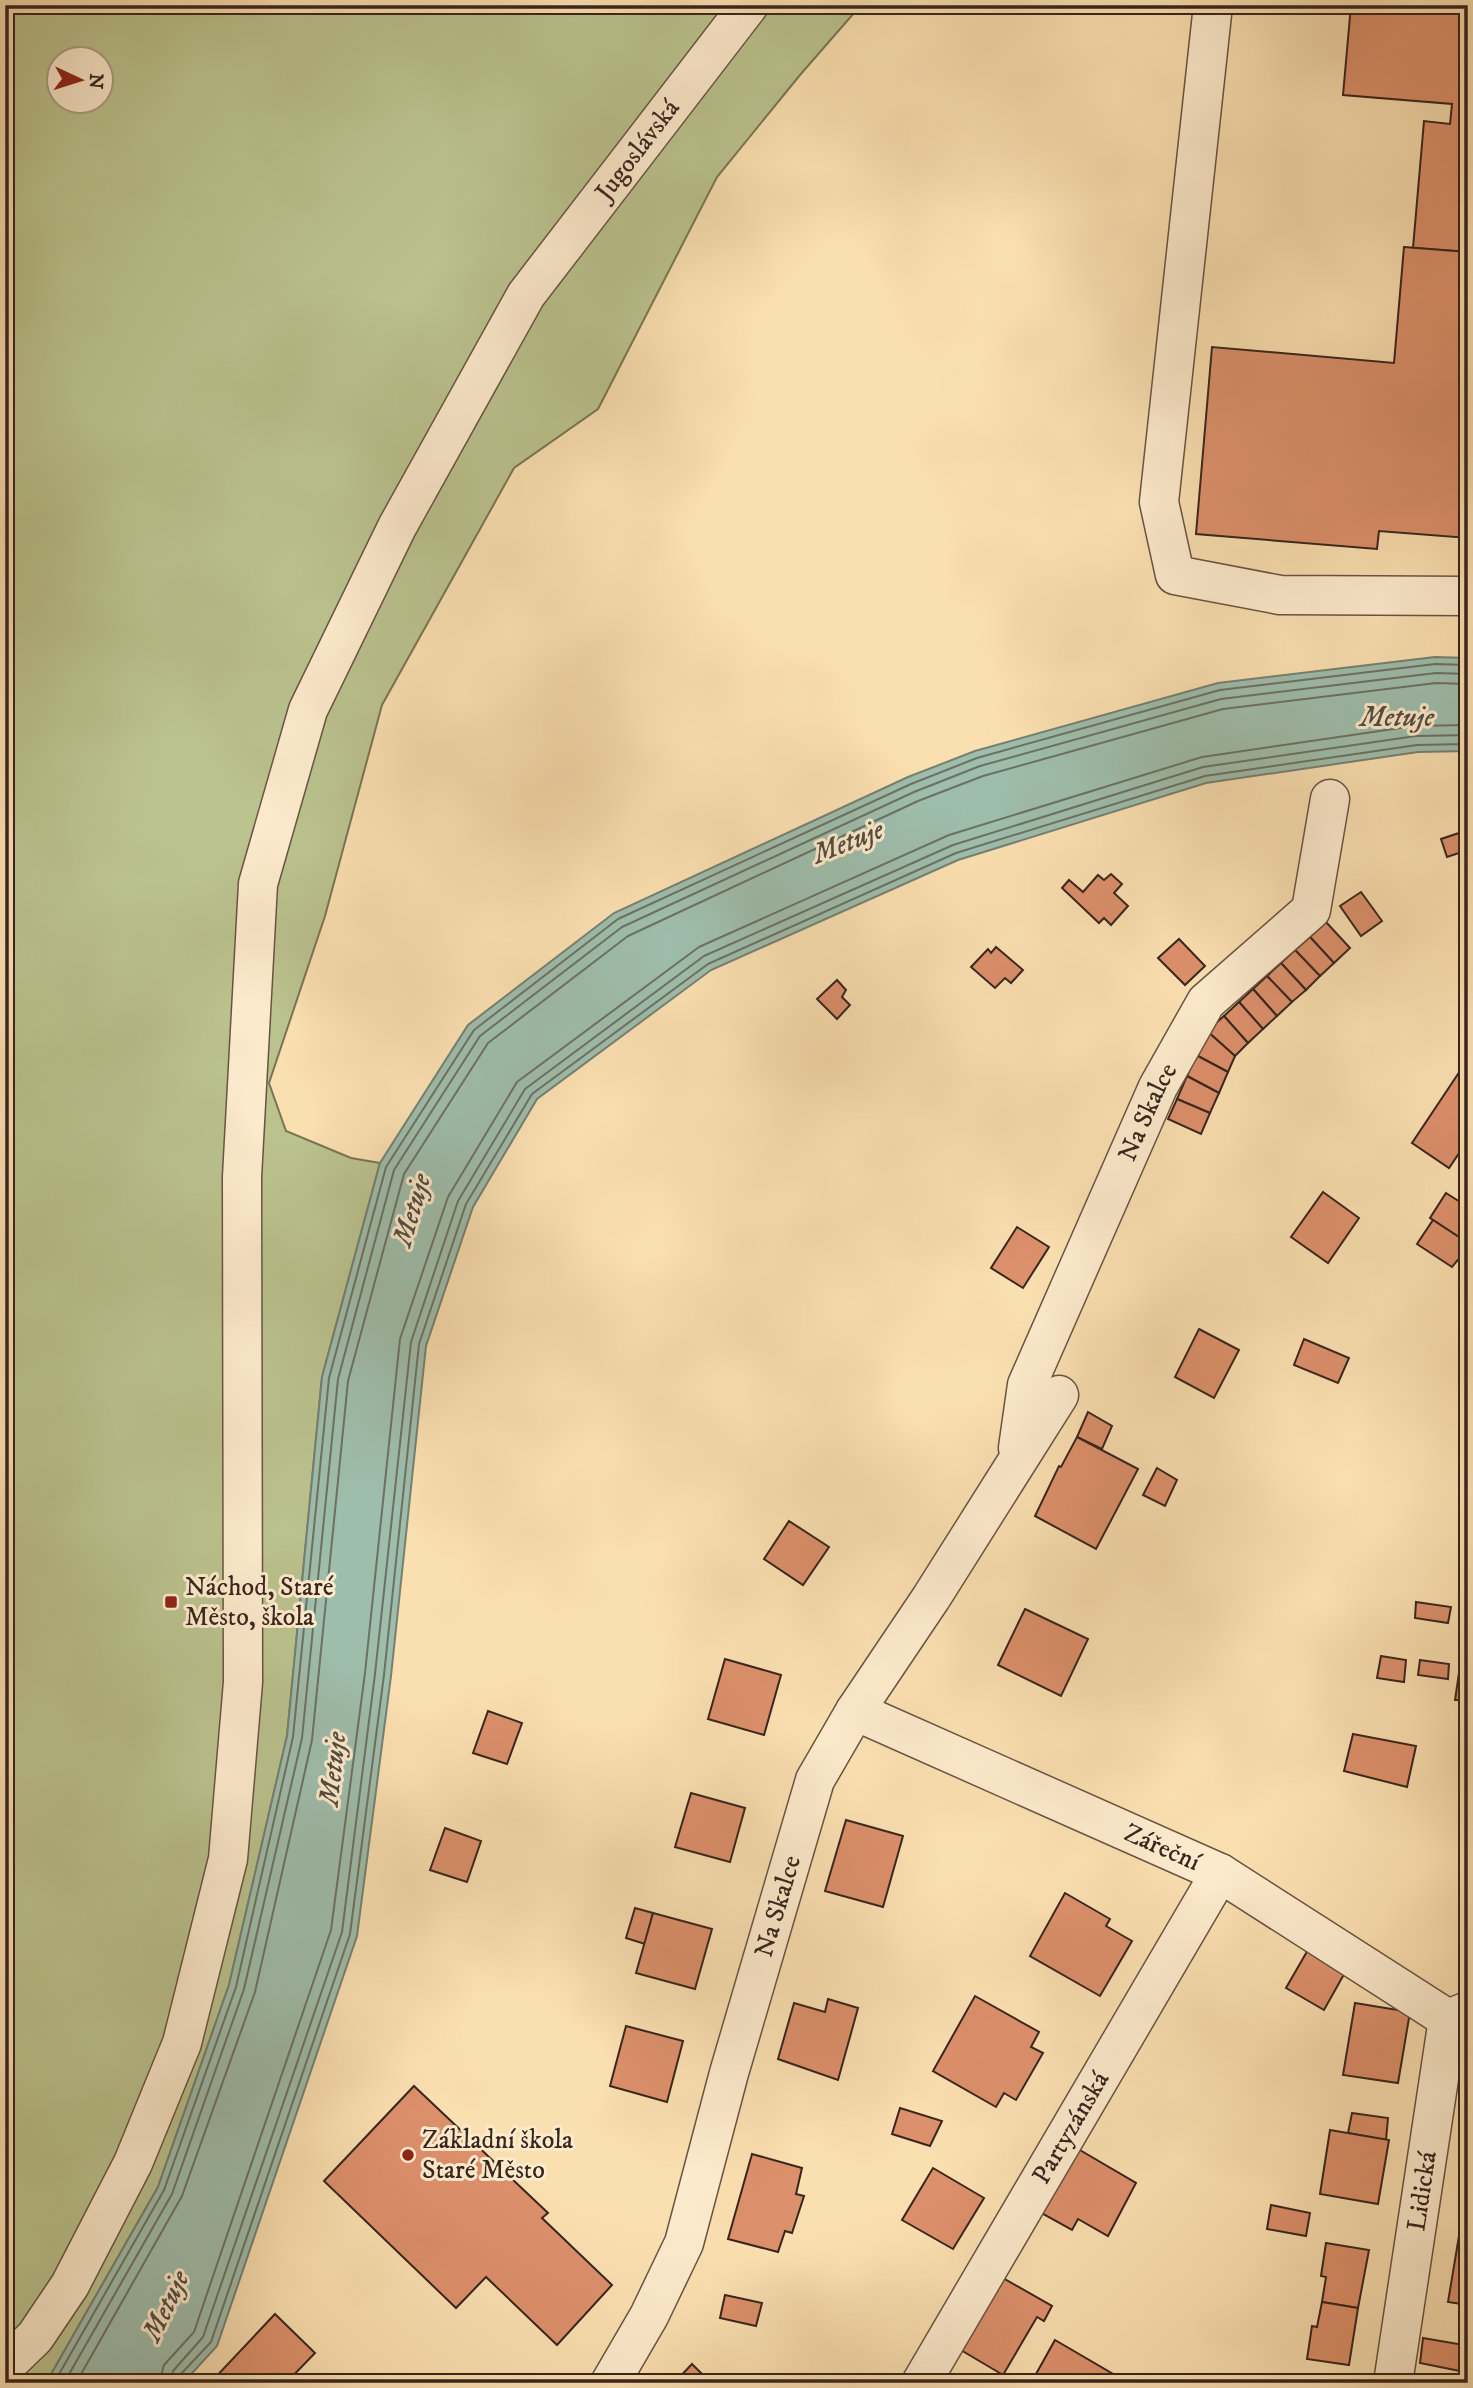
<svg xmlns="http://www.w3.org/2000/svg" width="1473" height="2388" font-family="'IM FELL DW Pica',serif">
<style>
.green{fill:#bac28e;stroke:#797456;stroke-width:2;fill-rule:evenodd}
.water{fill:#9ebdab;stroke:#758073;stroke-width:2}
.lines{fill:none;stroke-linecap:round;stroke-linejoin:round}
.shore{stroke:#6b7164;stroke-width:2}
.building{fill:#dc906b;stroke:#38251e;stroke-width:2}
.minor-casing{stroke:#685442;stroke-width:41}
.minor{stroke:#fceacc;stroke-width:38}
.poi-dot{fill:#8f2418;stroke:#fceacc;stroke-width:2.5}
.labels{text-anchor:middle;dominant-baseline:central;stroke-width:6;stroke-linejoin:round;paint-order:stroke}
.street-label{font-size:26px;fill:#38251e;stroke:#fceacc}
.poi-label{font-size:26px;fill:#38251e;stroke:#fceacc;text-anchor:start}
.water-label{font-size:28px;font-style:italic;fill:#524b41;stroke:#fceacc}
</style>
<rect width="100%" height="100%" fill="#fadfb0"/>
<filter id="stains"><feTurbulence type="fractalNoise" baseFrequency=".00286" numOctaves="4"/><feColorMatrix values="0 0 0 0 .2 0 0 0 0 .09 0 0 0 0 .02 0 0 0 .5 -.17"/></filter>
<radialGradient id="worn" r=".72"><stop offset=".6" stop-color="#630" stop-opacity="0"/><stop offset="1" stop-color="#630" stop-opacity=".3"/></radialGradient>
<path class="green" d="M5 5H861L800 75 717 177 598 409 514 468 382 705 325 916 269 1083 286 1131 351 1158 380 1163 322 1377 287 1736 229 1985 158 2187 46 2383H5ZM60 60H102V102H60Z"/>
<polygon class="water" points="1435,657 1468,658 1468,751 1418,752 1206,783 958,860 711,970 537,1099 473,1207 426,1346 391,1676 357,1936 217,2346 183,2383 46,2383 158,2187 229,1985 287,1736 322,1377 380,1163 468,1025 614,913 908,777 975,751 1218,683"/>
<g class="lines">
<g class="shore">
<polyline points="54,2383 164,2190 236,1987 293,1737 329,1378 386,1167 474,1030 618,919 911,784 977,758 1220,690 1435,664 1468,665"/>
<polyline points="64,2383 172,2194 244,1989 302,1738 338,1379 394,1170 480,1036 622,927 914,792 980,766 1221,699 1436,673 1468,674"/>
<polyline points="76,2383 182,2196 255,1992 312,1740 348,1381 404,1174 488,1043 628,936 918,801 983,776 1223,709 1436,683 1468,684"/>
<polyline points="159,2383 164,2365 194,2332 331,1930 365,1673 400,1339 448,1197 517,1082 699,947 949,835 1202,757 1414,726 1468,725"/>
<polyline points="170,2383 173,2371 203,2337 342,1932 375,1674 411,1342 458,1201 525,1089 704,956 953,845 1203,767 1416,736 1468,735"/>
<polyline points="179,2383 180,2375 211,2342 350,1934 384,1675 419,1344 466,1204 532,1094 708,964 956,853 1205,776 1417,745 1468,744"/>
</g>
</g>
<g class="building">
<polygon points="1351,5 1468,5 1468,252 1413,248 1424,121 1450,124 1452,104 1343,95"/>
<polygon points="1404,247 1468,252 1468,538 1379,531 1377,549 1196,534 1212,347 1394,363"/>
<polygon points="1468,830 1468,850 1447,857 1441,839"/>
<polygon points="1111,874 1122,884 1114,893 1128,906 1111,925 1104,918 1099,923 1062,888 1069,880 1083,892 1098,875 1104,880"/>
<polygon points="1361,892 1382,921 1361,936 1340,906"/>
<polygon points="1326,922 1350,948 1334,963 1310,937"/>
<polygon points="1310,937 1334,963 1320,976 1295,950"/>
<polygon points="1179,939 1205,966 1185,985 1158,958"/>
<polygon points="996,947 1023,970 1011,983 1005,978 995,988 971,967 988,949 991,953"/>
<polygon points="1295,950 1320,976 1306,990 1281,963"/>
<polygon points="1281,963 1306,990 1292,1002 1267,976"/>
<polygon points="1267,976 1292,1002 1277,1016 1253,989"/>
<polygon points="837,980 846,990 842,997 850,1005 837,1019 817,999"/>
<polygon points="1253,989 1277,1016 1263,1029 1239,1002"/>
<polygon points="1239,1002 1263,1029 1248,1043 1224,1016"/>
<polygon points="1224,1016 1248,1043 1235,1056 1207,1031"/>
<polygon points="1207,1031 1235,1056 1228,1072 1196,1055"/>
<polygon points="1196,1055 1228,1072 1219,1093 1187,1076"/>
<polygon points="1468,1059 1468,1140 1449,1168 1412,1143"/>
<polygon points="1187,1076 1219,1093 1210,1113 1177,1099"/>
<polygon points="1177,1099 1210,1113 1201,1134 1168,1119"/>
<polygon points="1323,1192 1359,1218 1328,1263 1291,1237"/>
<polygon points="1446,1193 1468,1207 1468,1243 1430,1218"/>
<polygon points="1433,1220 1468,1243 1468,1248 1452,1267 1417,1244"/>
<polygon points="1017,1227 1049,1247 1023,1288 991,1268"/>
<polygon points="1199,1329 1239,1350 1214,1398 1175,1377"/>
<polygon points="1304,1339 1349,1358 1338,1383 1294,1365"/>
<polygon points="1088,1412 1112,1426 1102,1449 1077,1437"/>
<polygon points="1077,1437 1138,1469 1096,1549 1035,1516 1059,1466 1061,1467"/>
<polygon points="1157,1468 1177,1480 1165,1506 1143,1495"/>
<polygon points="789,1521 829,1547 803,1585 764,1559"/>
<polygon points="1416,1602 1451,1607 1448,1623 1415,1618"/>
<polygon points="1025,1609 1088,1639 1061,1696 998,1665"/>
<polygon points="1464,1640 1468,1641 1468,1667 1460,1666"/>
<polygon points="1381,1656 1406,1660 1404,1682 1377,1678"/>
<polygon points="725,1659 781,1675 764,1735 708,1719"/>
<polygon points="1420,1660 1449,1664 1448,1679 1418,1675"/>
<polygon points="1460,1666 1468,1667 1468,1711 1460,1710 1461,1700 1455,1700"/>
<polygon points="488,1711 522,1723 507,1764 473,1753"/>
<polygon points="1353,1734 1416,1746 1407,1787 1344,1771"/>
<polygon points="691,1793 745,1808 730,1862 675,1847"/>
<polygon points="846,1820 903,1836 883,1907 825,1891"/>
<polygon points="445,1828 481,1841 467,1882 430,1870"/>
<polygon points="1065,1893 1110,1919 1106,1926 1132,1941 1100,1996 1030,1956"/>
<polygon points="635,1908 653,1913 645,1944 626,1938"/>
<polygon points="653,1913 712,1929 695,1989 636,1973"/>
<polygon points="1309,1948 1347,1969 1324,2010 1286,1988"/>
<polygon points="975,1996 1039,2032 1031,2047 1043,2053 1016,2100 1004,2093 996,2107 933,2071"/>
<polygon points="828,1999 858,2008 838,2080 778,2059 794,2003 825,2012"/>
<polygon points="1355,2003 1410,2012 1398,2083 1343,2075"/>
<polygon points="626,2026 683,2041 667,2102 610,2086"/>
<polygon points="414,2086 548,2213 542,2218 612,2285 557,2345 486,2277 456,2308 324,2181"/>
<polygon points="900,2108 942,2121 930,2146 892,2134"/>
<polygon points="1352,2113 1388,2118 1386,2140 1348,2133"/>
<polygon points="1330,2130 1389,2140 1378,2204 1320,2194"/>
<polygon points="1073,2146 1136,2183 1108,2236 1078,2219 1072,2230 1034,2209"/>
<polygon points="752,2154 802,2168 796,2194 804,2196 792,2233 785,2231 778,2252 728,2239"/>
<polygon points="933,2168 984,2198 953,2249 902,2220"/>
<polygon points="1271,2205 1310,2213 1306,2236 1267,2229"/>
<polygon points="1462,2218 1468,2219 1468,2305 1448,2302"/>
<polygon points="1326,2243 1369,2250 1358,2308 1322,2302 1326,2277 1321,2276"/>
<polygon points="996,2274 1052,2306 1044,2321 1037,2317 1003,2375 954,2346"/>
<polygon points="725,2295 762,2303 756,2326 720,2318"/>
<polygon points="1322,2302 1358,2308 1349,2365 1307,2359 1312,2326 1317,2327"/>
<polygon points="275,2314 315,2353 286,2383 210,2383"/>
<polygon points="1423,2338 1464,2345 1460,2371 1420,2363"/>
<polygon points="1055,2340 1125,2381 1124,2383 1031,2383"/>
<polygon points="692,2364 711,2383 674,2383"/>
</g>
<g class="lines">
<defs>
<g id="minor">
<polyline points="1213,5 1159,502 1175,575 1280,595 1468,596"/>
<path id="s1" d="M1018 1448 1027 1385 1158 1087 1206 1002 1311 910 1330 799"/>
<path id="s2" d="M855 1711 1220 1873 1448 2019"/>
<path id="s3" d="M5 2366 35 2337 70 2285 133 2163 182 2043 228 1859 243 1682 242 1177 258 884 308 710 397 527 526 295 749 5"/>
<path id="s4" d="M610 2383 649 2316 684 2243 729 2073 815 1780 855 1711 931 1598 1059 1395"/>
<path id="s5" d="M921 2383 1220 1873"/>
<path id="s6" d="M1393 2383 1448 2019 1468 2011"/>
</g>
</defs>
<use href="#minor" class="minor-casing"/>
<use href="#minor" class="minor"/>
</g>
<g class="poi-dot">
<rect x="164" y="1595" width="14" height="14" rx="3.5"/>
<circle cx="408" cy="2155" r="7"/>
</g>
<g class="labels">
<g class="street-label">
<text stroke="none"><textPath href="#s3" startOffset="2370">Jugoslávská</textPath></text>
<text stroke="none"><textPath href="#s1" startOffset="362">Na Skalce</textPath></text>
<text stroke="none"><textPath href="#s2" startOffset="336">Zářeční</textPath></text>
<text stroke="none"><textPath href="#s4" startOffset="508">Na Skalce</textPath></text>
<text stroke="none"><textPath href="#s5" startOffset="296">Partyzánská</textPath></text>
<text stroke="none"><textPath href="#s6" startOffset="194">Lidická</textPath></text>
</g>
<g class="poi-label">
<text x="185" y="1587">Náchod, Staré<tspan x="185" dy="30">Město, škola</tspan></text>
<text x="422" y="2140">Základní škola<tspan x="422" dy="30">Staré Město</tspan></text>
</g>
<g class="water-label">
<text x="1397" y="717">Metuje</text>
<text transform="translate(848 842) rotate(-22)">Metuje</text>
<text transform="translate(412 1210) rotate(-74)">Metuje</text>
<text transform="translate(333 1769) rotate(-84)">Metuje</text>
<text transform="translate(166 2306) rotate(-65)">Metuje</text>
</g>
</g>
<rect width="1473" height="2388" fill="none" stroke="#fadfb0" stroke-width="28"/>
<rect x="7" y="7" width="1459" height="2374" fill="none" stroke="#38251e" stroke-width="3.5"/>
<rect x="14" y="14" width="1445" height="2360" fill="none" stroke="#38251e" stroke-width="2"/>
<g transform="translate(80 80) rotate(94)"><circle r="33" fill="#fceacc" stroke="#ae9b86" stroke-width="2"/>
<path d="M0-5L12 26L0 18L-12 26Z" fill="#8f2418"/>
<text y="-10" font-size="19" font-weight="bold" text-anchor="middle" fill="#38251e">N</text>
</g>
<rect width="100%" height="100%" filter="url(#stains)"/>
<rect width="100%" height="100%" fill="url(#worn)"/>
</svg>
